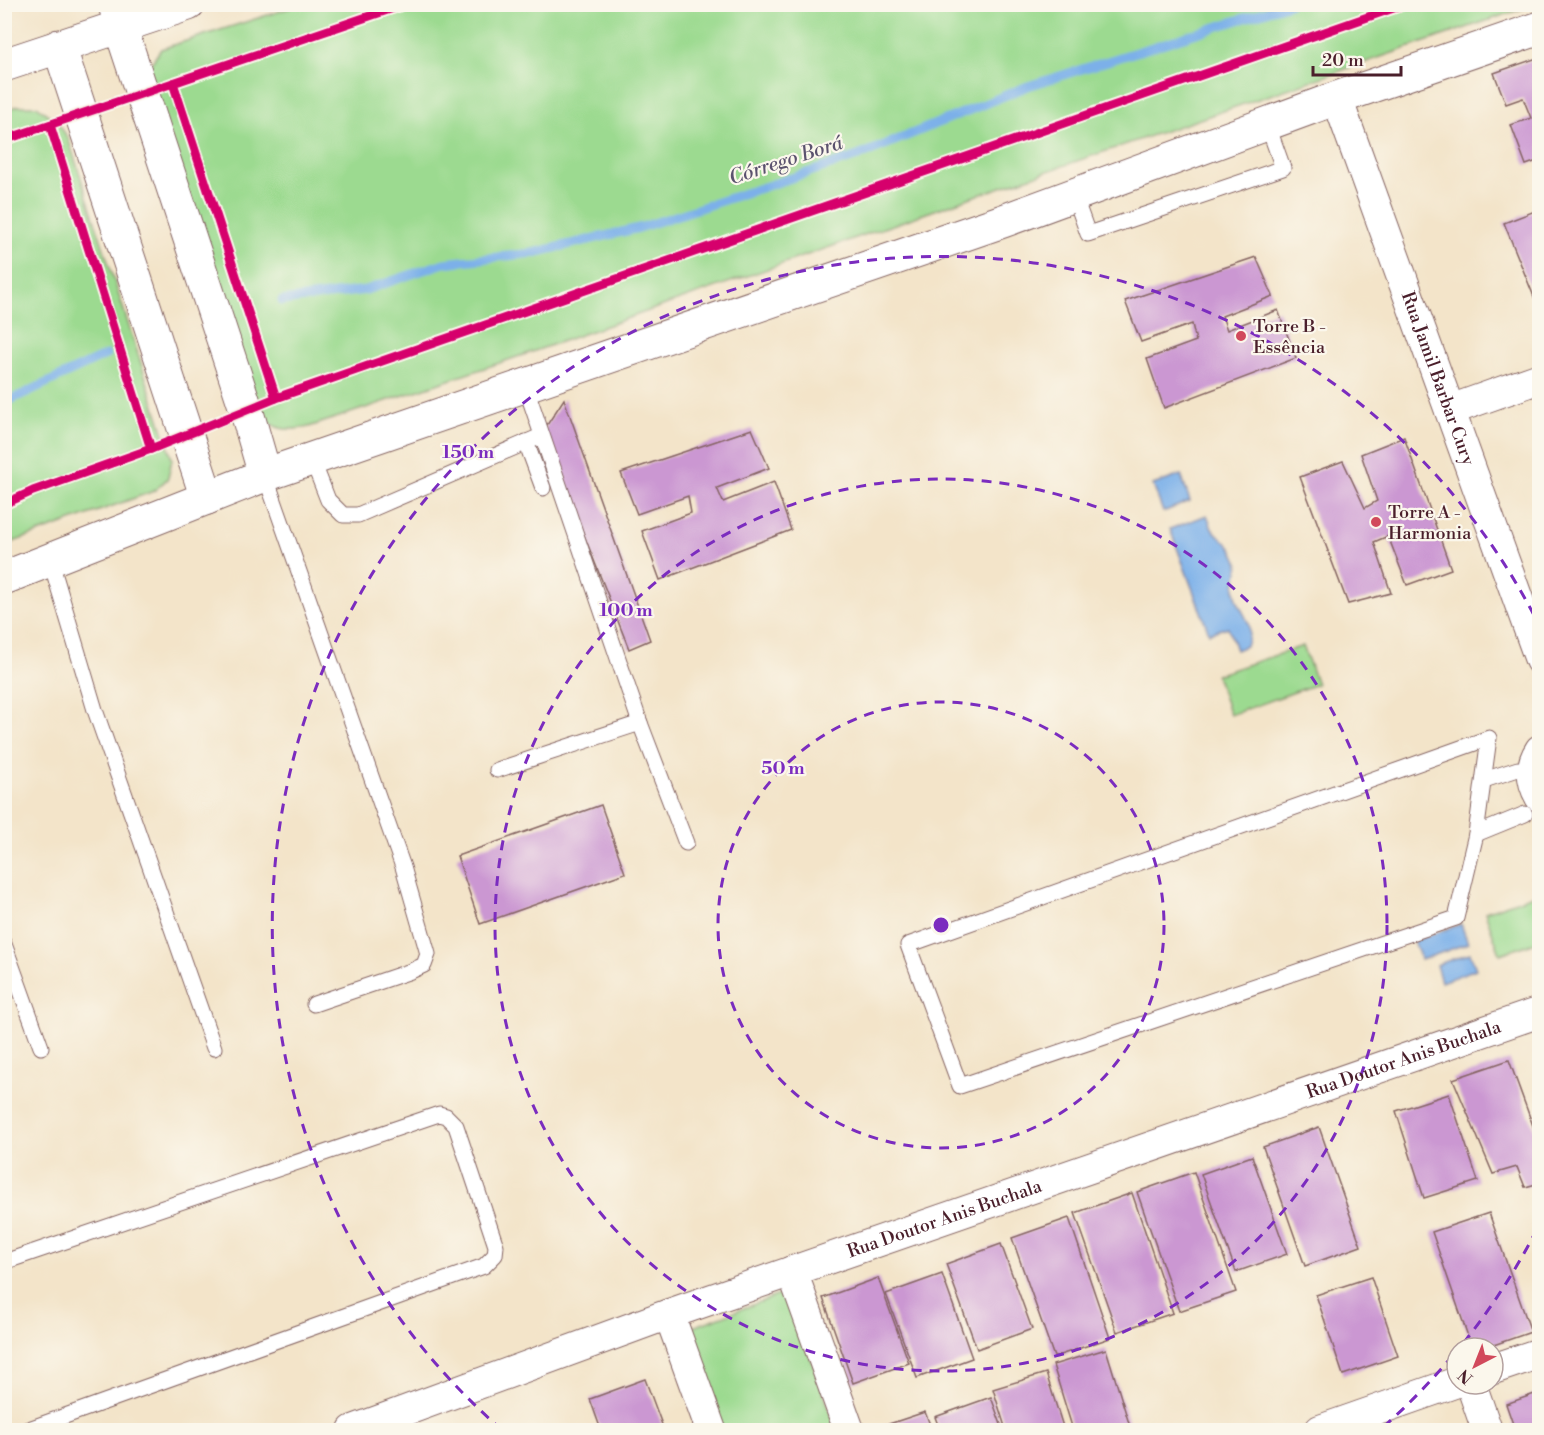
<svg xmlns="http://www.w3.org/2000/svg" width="1544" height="1435" font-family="'Libre Bodoni',serif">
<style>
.green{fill:#9cda90;stroke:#737c5e;stroke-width:1.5}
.water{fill:#7bb0e9;stroke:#62688a;stroke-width:1.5}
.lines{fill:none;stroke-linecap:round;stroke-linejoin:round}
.stream{stroke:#7bb0e9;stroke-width:9}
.building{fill:#cb97d2}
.service-casing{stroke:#856462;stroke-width:17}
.minor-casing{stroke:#856462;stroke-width:32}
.primary-casing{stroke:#856462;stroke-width:35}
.service{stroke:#fff;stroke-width:15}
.minor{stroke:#fff;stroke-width:30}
.primary{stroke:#fff;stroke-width:33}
.cycleway-casing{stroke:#fbf7ec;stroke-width:13}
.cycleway{stroke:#d6006c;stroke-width:9}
.ring{fill:none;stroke:#7b2cbf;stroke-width:3;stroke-dasharray:10 8}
.poi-dot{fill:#d1495b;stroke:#fbf7ec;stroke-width:2}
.labels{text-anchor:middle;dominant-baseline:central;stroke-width:4.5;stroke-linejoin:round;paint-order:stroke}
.poi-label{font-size:18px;fill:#4a1f2b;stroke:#fbf7ec;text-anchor:start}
.street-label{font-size:18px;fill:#4a1f2b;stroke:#fbf7ec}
.water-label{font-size:20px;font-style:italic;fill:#5b526e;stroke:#fbf7ec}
.centre{fill:#7b2cbf;stroke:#fbf7ec;stroke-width:3}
.ring-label{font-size:18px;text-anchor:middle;font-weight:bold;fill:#7b2cbf;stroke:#fbf7ec;stroke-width:4.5;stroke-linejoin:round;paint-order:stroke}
</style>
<rect width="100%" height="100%" fill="#fbf7ec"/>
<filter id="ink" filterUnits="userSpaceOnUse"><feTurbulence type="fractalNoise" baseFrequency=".0167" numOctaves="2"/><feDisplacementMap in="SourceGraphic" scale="12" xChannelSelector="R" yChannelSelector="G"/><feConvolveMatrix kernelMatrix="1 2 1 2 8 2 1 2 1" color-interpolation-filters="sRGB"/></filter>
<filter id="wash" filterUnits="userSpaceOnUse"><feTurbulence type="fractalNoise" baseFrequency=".008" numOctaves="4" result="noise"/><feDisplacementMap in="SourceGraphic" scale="24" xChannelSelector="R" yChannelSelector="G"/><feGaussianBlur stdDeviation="1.35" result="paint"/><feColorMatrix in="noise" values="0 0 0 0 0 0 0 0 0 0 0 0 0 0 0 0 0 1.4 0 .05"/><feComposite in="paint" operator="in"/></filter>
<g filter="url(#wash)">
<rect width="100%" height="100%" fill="#f3e4c9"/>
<g class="green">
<path d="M302 4 1533 5 969 198 532 352 309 427C287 431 276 431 259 415L146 71 161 49Z"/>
<polygon points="17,106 37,106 58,123 68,138 172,459 168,478 154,491 5,545 4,111"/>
<polygon points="1303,646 1317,684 1230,715 1216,675"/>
<polygon points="1539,893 1539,941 1500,954 1485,912"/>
<polygon points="787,1292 837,1430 721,1430 685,1330"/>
</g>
<g class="water">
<polygon points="1181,475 1190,501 1163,512 1153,485"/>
<path d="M1207 515C1209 519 1210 524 1212 528 1220 539 1233 545 1238 561 1241 570 1234 580 1235 589 1236 613 1257 617 1246 646L1236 650 1228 627 1209 633 1170 529Z"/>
<polygon points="1461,924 1468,943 1421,960 1414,941"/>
<polygon points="1470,953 1476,969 1441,982 1436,965"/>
</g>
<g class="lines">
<g class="stream">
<polyline points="282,301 366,290 444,263 533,253 639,228 858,156 1028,86 1289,4"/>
<polyline points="4,403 106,355"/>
</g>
</g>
<g id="blocks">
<g class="building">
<polygon points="1540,57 1540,160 1526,165 1511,125 1531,118 1523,98 1506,104 1494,73"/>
<polygon points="1540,209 1540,309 1539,309 1504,223"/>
<polygon points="1256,257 1273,296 1222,316 1227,330 1278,310 1296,358 1164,408 1147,359 1196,341 1192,324 1141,342 1125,301"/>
<polygon points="564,399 650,640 629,649 543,431"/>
<polygon points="752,429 769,468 717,488 723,502 774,482 791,530 660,580 642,531 691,513 688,496 637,514 621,473"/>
<polygon points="1404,437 1451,569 1407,585 1388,536 1374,542 1391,593 1348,604 1300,477 1343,461 1365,508 1377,501 1361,454"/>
<polygon points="601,805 625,873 480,924 457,856"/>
<polygon points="1509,1060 1540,1145 1540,1183 1525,1187 1517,1167 1493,1174 1453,1079"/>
<polygon points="1449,1094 1478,1181 1424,1198 1396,1111"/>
<polygon points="1319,1127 1361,1246 1305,1266 1263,1147"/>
<polygon points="1252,1156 1287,1254 1236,1272 1201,1174"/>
<polygon points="1194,1172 1236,1292 1179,1311 1137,1192"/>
<polygon points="1132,1193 1173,1313 1117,1332 1075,1213"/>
<polygon points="1489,1213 1531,1332 1485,1348 1472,1348 1432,1232"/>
<polygon points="1069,1218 1110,1338 1054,1357 1012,1238"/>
<polygon points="1001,1244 1032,1329 977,1349 946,1264"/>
<polygon points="942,1274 972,1358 917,1378 886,1294"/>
<polygon points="1371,1277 1398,1356 1343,1375 1316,1295"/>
<polygon points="878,1278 909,1363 853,1383 823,1298"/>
<polygon points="1106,1349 1131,1430 1073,1430 1053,1365"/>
<polygon points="1046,1373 1064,1430 1006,1430 993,1389"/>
<polygon points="645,1379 664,1430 601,1430 590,1399"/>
<polygon points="1540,1392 1540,1430 1515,1430 1506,1404"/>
<polygon points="991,1397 1003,1430 940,1430 935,1417"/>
<polygon points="925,1412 932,1430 871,1430"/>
</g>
</g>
</g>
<g filter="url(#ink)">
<use href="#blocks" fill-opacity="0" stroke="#856462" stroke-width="1.5"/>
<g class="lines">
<defs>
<g id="service">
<polyline points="1074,195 1088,234 1283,168 1267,123"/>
<polyline points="525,385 640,723 686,843"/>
<polyline points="526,442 543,488"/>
<polyline points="312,459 328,500 343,515 358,515 541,436"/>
<polyline points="265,475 403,867 428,954 424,965 411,971 314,1004"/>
<polyline points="50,559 95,710 214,1048"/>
<polygon points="1489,738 1476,834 1456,918 960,1086 908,945"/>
<polyline points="497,770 640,723"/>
<polyline points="1484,780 1518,769"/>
<polyline points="1476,834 1525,814"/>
<polyline points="4,944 41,1047"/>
<polyline points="4,1262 439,1114 446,1116 456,1126 496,1246 495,1255 484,1266 26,1430"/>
</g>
<g id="minor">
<polyline points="113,4 120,26"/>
<path id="s1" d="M1337 98 1540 660"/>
<polyline points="1450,410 1540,378"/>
<path d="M1540 750C1530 765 1531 781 1540 797"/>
<polyline points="792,1271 849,1430"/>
<polyline points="669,1314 711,1430"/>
<polyline points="1493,1369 1540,1353"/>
<polyline points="1471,1384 1487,1430"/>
<path id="s2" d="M353 1430 669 1314 1540 1012"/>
<polyline points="1320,1430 1457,1382"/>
</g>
<g id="primary">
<polyline points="120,26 246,409 265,475"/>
<polyline points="59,46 207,498"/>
<polyline points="4,65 188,4"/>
<polyline points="4,578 265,475 1003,221 1337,98 1540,28"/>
</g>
</defs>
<use href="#service" class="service-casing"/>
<use href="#minor" class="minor-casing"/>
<use href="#primary" class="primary-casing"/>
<use href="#service" class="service"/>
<use href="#minor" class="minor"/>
<use href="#primary" class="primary"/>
<defs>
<g id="cycleway">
<polyline points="4,140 173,83"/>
<polyline points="276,398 173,83 405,4"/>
<polyline points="151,449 276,398 1405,4"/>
<polyline points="4,504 33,491 151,449 50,125"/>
</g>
</defs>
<use href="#cycleway" class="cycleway-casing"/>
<use href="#cycleway" class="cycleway"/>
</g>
</g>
<g class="ring">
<circle cx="941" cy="925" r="223"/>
<circle cx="941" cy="925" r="446"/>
<path d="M1537 1229A669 669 0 0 1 1461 1346M1453 1355A669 669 0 0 1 1380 1430M502 1430A669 669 0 1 1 1537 621"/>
</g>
<g class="poi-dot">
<circle cx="1241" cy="336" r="6"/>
<circle cx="1376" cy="522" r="6"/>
</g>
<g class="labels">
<g class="poi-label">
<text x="1253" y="326">Torre B -<tspan x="1253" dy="21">Essência</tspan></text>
<text x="1388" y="512">Torre A -<tspan x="1388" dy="21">Harmonia</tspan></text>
</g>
<g class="street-label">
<text stroke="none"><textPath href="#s1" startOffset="298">Rua Jamil Barbar Cury</textPath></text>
<text stroke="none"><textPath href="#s2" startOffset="1114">Rua Doutor Anis Buchala</textPath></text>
<text stroke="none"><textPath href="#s2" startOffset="628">Rua Doutor Anis Buchala</textPath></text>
</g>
<g class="water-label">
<text transform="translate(786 161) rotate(-18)">Córrego Borá</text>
</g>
</g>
<circle cx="941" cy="925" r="9" class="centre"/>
<g class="ring-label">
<text x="468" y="458">150 m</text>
<text x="626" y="616">100 m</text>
<text x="783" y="774">50 m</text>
</g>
<rect width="1544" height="1435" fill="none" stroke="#fbf7ec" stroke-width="24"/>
<g transform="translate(1475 1366) rotate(222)"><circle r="28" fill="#fbf7ec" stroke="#b4a19f" stroke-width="1.5"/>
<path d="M0-4.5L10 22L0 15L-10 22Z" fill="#d1495b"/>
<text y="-9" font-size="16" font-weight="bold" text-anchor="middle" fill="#4a1f2b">N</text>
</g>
<path d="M1313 66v9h88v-9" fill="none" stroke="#4a1f2b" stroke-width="3"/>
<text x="1322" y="66" font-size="18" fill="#4a1f2b" stroke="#fbf7ec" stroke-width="4.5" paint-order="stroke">20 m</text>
</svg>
